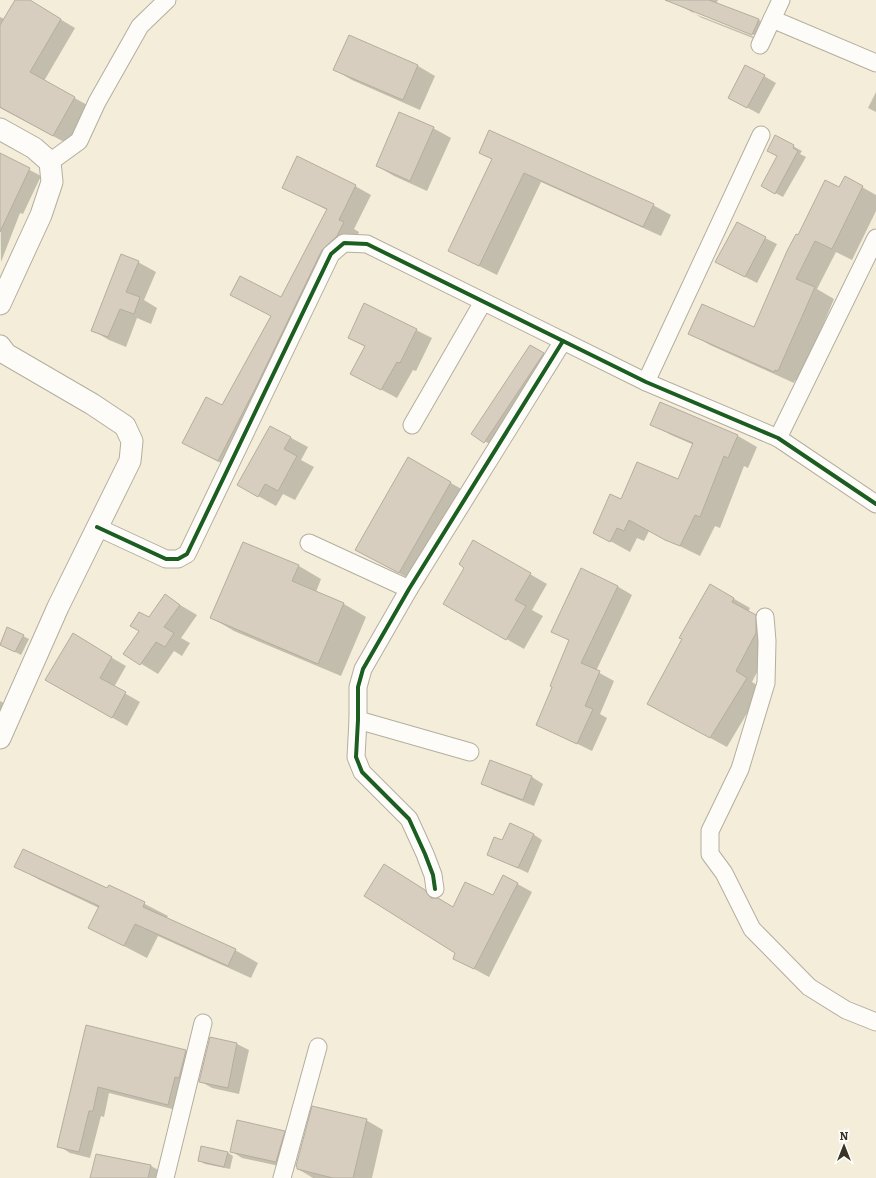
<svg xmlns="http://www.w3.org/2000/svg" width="876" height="1178" font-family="Bitter,serif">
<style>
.shadow{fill:#0003;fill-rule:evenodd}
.building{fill:#d7cec0;stroke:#b5ad9f}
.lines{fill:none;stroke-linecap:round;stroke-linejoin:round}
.minor-casing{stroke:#b4ae9f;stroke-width:19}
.tertiary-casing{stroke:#b4ae9f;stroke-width:23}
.minor{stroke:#fdfcf9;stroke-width:17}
.tertiary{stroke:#fdfcf9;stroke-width:21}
.cycleway-casing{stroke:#fff;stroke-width:6}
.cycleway{stroke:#1b5e20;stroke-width:4}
</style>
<rect width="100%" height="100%" fill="#f4edd9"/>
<g class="shadow">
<polygon points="16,0 28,0 75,28 44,81 89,106 68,144 0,108 0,17 4,19"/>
<path d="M671 0H718L716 4 759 20 776 30 770 45 702 18ZM691 10 757 36V38L695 14Z"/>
<polygon points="349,36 418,66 435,76 420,110 352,80 335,70"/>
<polygon points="764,76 776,83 759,114 741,104"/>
<polygon points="876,92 876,112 868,108"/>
<polygon points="433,128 451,138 427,191 394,176 377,166"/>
<polygon points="776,137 802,151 800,154 806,157 783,197 762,186 779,156"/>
<polygon points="480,152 653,205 671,215 661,236 541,182 497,275 449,251 493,160"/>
<polygon points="0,154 41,176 23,214 20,213 1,262"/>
<polygon points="355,186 371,195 354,229 359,232 353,245 338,259 234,470 183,443 223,406 327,210 283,187"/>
<polygon points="862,187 876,195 876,211 852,260 836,252 817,289 834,299 799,382 795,380 794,383 710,345 690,333 755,329 798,237 840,188"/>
<polygon points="765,238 777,244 757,283 728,268"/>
<polygon points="138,262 156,272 144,300 157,308 151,324 137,318 126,347 109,340 92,330"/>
<polygon points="416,330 432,338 416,371 413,370 397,398 367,382 366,347 349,338"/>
<polygon points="531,346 560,364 502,452 472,433"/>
<polygon points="651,424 738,436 757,447 748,468 744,466 720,528 715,526 700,556 649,531 644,541 637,538 630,552 594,532 621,500 678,481 694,445 671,435"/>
<polygon points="271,427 308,447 301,460 314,467 295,500 283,494 276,506 238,485"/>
<polygon points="408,459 474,496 422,586 356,549"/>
<polygon points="473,541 547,584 532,610 543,616 524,649 445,604 466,567"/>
<polygon points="299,566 321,579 316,592 344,604 366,617 341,676 234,631 212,618"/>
<polygon points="710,585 750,608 748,612 772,625 772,643 752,682 762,688 727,747 664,713 683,639"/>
<polygon points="617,586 632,595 596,671 614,681 600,714 607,718 592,751 537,724 553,687 570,641 552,631"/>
<polygon points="165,596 197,615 181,638 190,643 182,656 174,651 158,674 125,654"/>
<polygon points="7,628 29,639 21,655 0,644"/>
<polygon points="73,635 126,666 114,687 140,702 127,726 46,680"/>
<polygon points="0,701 7,705 0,722"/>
<polygon points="491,761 532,777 543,784 534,806 494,790 482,783"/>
<polygon points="533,834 542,840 528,873 488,854 502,841"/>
<polygon points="16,866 108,890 110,886 168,916 166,919 235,950 258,963 251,978 158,936 147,958 89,928 99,908 38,879"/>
<polygon points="399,874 454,908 493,896 503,876 532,892 489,977 454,958 457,953"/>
<polygon points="87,1026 186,1051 197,1057 180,1111 109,1093 104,1117 101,1116 90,1158 70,1153 59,1146"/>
<polygon points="211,1038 237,1044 249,1050 239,1094 212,1088 200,1081"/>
<polygon points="366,1120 383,1130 372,1178 313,1178 298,1169"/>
<polygon points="284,1131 296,1138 288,1168 242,1158 231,1151"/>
<polygon points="227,1152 233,1156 230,1169 205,1164 199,1160"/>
<polygon points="97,1155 151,1166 162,1172 161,1178 91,1178"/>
</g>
<g class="building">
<polygon points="15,0 30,0 61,19 30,72 75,97 53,136 0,107 0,25"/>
<polygon points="665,0 709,0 759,19 752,35"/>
<polygon points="349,35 418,65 403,100 333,70"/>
<polygon points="745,65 765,75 747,108 728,98"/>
<polygon points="399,112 434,127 410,181 376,166"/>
<polygon points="489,130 654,204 643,227 524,173 479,266 448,251 492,159 479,153"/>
<polygon points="775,135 794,145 793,148 798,151 775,194 761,186 777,156 767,151"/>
<polygon points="0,153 30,168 0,232"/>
<polygon points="297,156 356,185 339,220 344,222 337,236 322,250 256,387 218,461 182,443 206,397 222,405 271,316 230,295 240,276 281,297 327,209 282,188"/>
<polygon points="845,176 863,186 832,249 815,241 796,279 815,287 778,371 775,370 774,372 688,334 702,304 754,327 787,251 796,234 798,235 825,180 839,187"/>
<polygon points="737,222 766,237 745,277 715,262"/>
<polygon points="121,254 139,261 126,292 140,297 134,314 120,309 108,337 91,331"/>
<polygon points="364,303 417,329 400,363 397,362 381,390 350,374 365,346 348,338"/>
<polygon points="530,345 544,353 484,443 471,434"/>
<polygon points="660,402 738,435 728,458 724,456 700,517 695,515 680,546 665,540 629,520 624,531 617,528 610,542 593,533 610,494 621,499 637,462 678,479 693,443 650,425"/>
<polygon points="270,426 291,437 284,449 297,456 278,491 265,484 258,497 237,485"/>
<polygon points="408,457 451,482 399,573 355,550"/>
<polygon points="473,540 531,573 515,600 526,606 506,640 443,604 464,568 459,564"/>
<polygon points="243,542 299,565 292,581 344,603 318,664 210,618"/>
<polygon points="581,568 618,586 581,663 600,671 585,706 593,709 577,744 536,725 552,687 550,686 569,640 551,632"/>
<polygon points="710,584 734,598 732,602 756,615 756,633 736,671 747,678 710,738 647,704 682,639 679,638"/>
<polygon points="165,594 180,605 164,627 174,633 165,647 156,642 140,665 123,654 139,631 130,626 139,612 149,617"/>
<polygon points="7,627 24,635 15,652 0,645"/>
<polygon points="73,633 112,657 100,678 126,692 112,718 45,680"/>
<polygon points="490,760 532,776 523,800 481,784"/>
<polygon points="510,823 534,834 518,868 487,855 494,837 502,840"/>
<polygon points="23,849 107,888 109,885 145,902 143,907 236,949 228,966 135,924 124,946 88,928 99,906 14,867"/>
<polygon points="384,864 425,890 431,898 438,898 453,907 465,882 493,895 503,875 518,883 474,969 453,959 455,953 364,896"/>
<polygon points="86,1025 186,1050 179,1078 175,1077 168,1105 98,1087 93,1111 89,1111 79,1152 57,1147"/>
<polygon points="210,1037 237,1043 228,1088 199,1082"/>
<polygon points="312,1106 367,1119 353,1178 333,1178 297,1169 297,1167 296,1166"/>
<polygon points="237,1120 285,1131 276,1162 230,1152"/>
<polygon points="201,1146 228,1152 224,1167 198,1161"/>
<polygon points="96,1154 151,1165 148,1178 90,1178"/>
</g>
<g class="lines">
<defs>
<g id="minor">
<polyline points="772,19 876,63"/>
<polyline points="760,45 781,0"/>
<polyline points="50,162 79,141 97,102 140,26 167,0"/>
<polyline points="646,382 761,135"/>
<polyline points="412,425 483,302"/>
<polyline points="778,438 876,238"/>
<polyline points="97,527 166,559 178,559 187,554 331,254 344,243 367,244 646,382 778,438 876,504"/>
<polyline points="309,543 409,589"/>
<polyline points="765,617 767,641 766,683 740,769 710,831 710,854 724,873 752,929 809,987 846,1010 876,1022"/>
<polyline points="358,720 470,752"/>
<polyline points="435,889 433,875 425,854 409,819 362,772 356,757 358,720 358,687 363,669 409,589 563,341"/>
<polyline points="165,1178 203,1023"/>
<polyline points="282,1178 318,1047"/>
</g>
<g id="tertiary">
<polyline points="0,129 34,148 50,162 52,182 41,215 0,304"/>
<polyline points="0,346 6,354 92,404 125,426 132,441 130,461 58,607 0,738"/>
</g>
</defs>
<use href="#minor" class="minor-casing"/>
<use href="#tertiary" class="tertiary-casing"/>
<use href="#minor" class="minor"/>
<use href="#tertiary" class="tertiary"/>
<defs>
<g id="cycleway">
<polyline points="97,527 166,559 178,559 187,554 331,254 344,243 367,244 646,382 778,438 876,504"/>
<polyline points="435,889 433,875 425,854 409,819 362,772 356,757 358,720 358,687 363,669 409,589 563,341"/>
</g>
</defs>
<use href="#cycleway" class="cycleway-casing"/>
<use href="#cycleway" class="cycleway"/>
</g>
<g transform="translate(844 1146)" stroke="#ffffff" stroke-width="3" paint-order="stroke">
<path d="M0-3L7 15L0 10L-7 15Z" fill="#393426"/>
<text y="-6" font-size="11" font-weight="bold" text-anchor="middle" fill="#393426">N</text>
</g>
</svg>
